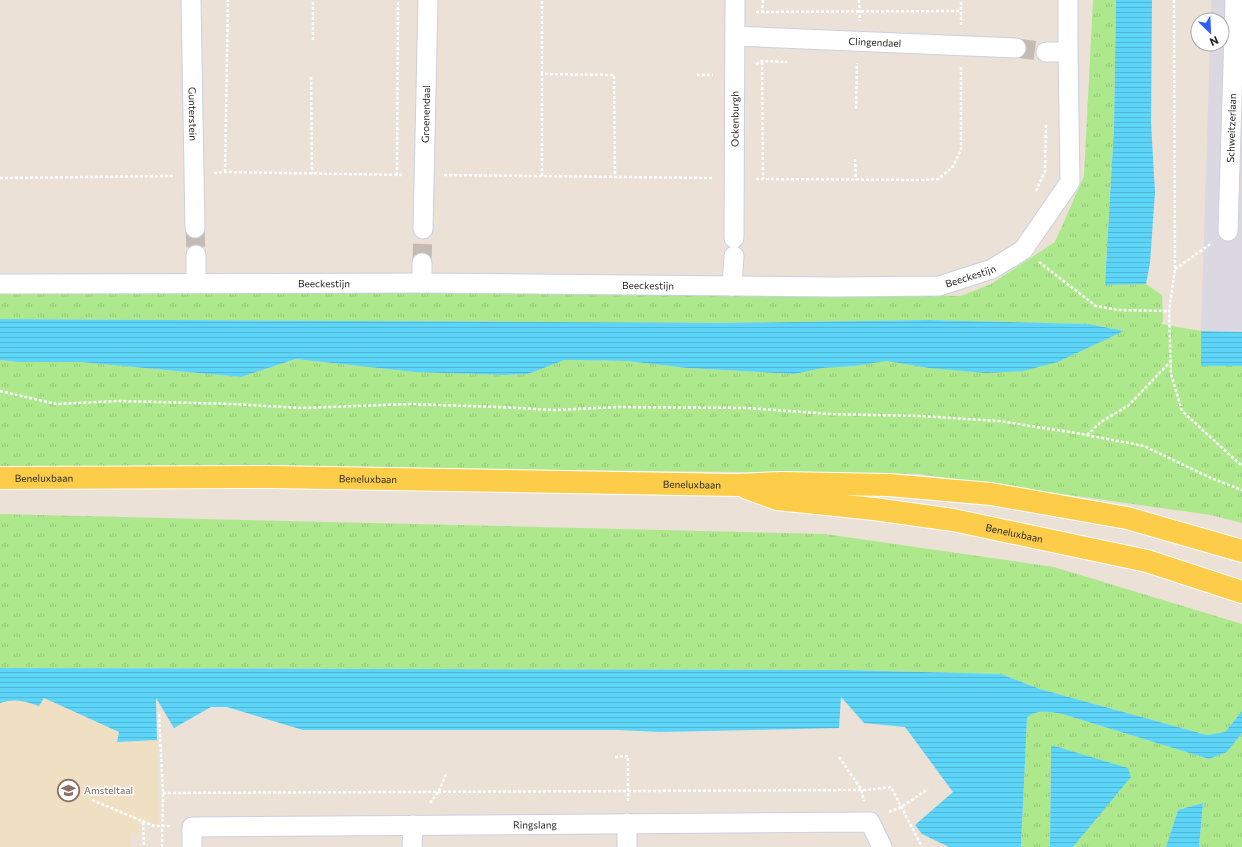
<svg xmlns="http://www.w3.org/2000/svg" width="1242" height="847" font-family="Commissioner,sans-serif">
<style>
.industrial{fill:#dbd8e2}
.education{fill:#f0e0c3}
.grass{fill:url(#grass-tufts)}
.water{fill:url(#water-rules)}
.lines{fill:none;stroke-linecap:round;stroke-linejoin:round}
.minor-tunnel{stroke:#c4bcb3;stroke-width:19;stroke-dasharray:19 10;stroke-linecap:butt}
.minor-casing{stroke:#cbd0e2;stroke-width:21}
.primary-casing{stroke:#fff;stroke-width:24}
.path{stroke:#fff;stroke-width:2.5;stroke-dasharray:3 2;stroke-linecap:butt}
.minor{stroke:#fff;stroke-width:19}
.primary{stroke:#fdcd49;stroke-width:22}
.labels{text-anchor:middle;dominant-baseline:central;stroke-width:3;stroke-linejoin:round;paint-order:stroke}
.street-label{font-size:10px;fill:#272727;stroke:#fff}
.education-label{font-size:10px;fill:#785e54;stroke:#fff;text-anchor:start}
</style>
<defs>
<pattern id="grass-tufts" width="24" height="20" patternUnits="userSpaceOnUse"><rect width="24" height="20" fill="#aee88c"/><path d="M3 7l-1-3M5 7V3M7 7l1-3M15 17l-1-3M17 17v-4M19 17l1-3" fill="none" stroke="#96c779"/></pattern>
<pattern id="water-rules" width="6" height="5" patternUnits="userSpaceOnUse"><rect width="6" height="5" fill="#5dd5f9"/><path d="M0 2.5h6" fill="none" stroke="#51b7d5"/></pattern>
</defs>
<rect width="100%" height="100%" fill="#ebe1d6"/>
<polygon class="industrial" points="1211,0 1242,0 1242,332 1201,331 1210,44 1222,44 1222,20 1211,20"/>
<polygon class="education" points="44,698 119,732 117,742 157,740 159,826 141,818 140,835 131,832 131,847 0,847 0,703 10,700 23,701 39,706"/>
<g class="grass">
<polygon points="1093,0 1116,0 1114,127 1105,285 1146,284 1162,295 1163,322 1161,324 1201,331 1202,366 1242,366 1242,523 1211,515 919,474 295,467 0,468 0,360 18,362 80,362 241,377 296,359 414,372 505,375 528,374 565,360 627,361 687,368 794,374 823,368 855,366 885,361 929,368 1058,362 1124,331 1089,324 929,320 721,323 0,319 0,293 147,294 162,284 961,296 991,284 1055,242 1084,176"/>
<polygon points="0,514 825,534 1054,567 1242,624 1242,711 1225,732 1207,735 1040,689 1001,674 845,670 0,668"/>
<polygon points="1043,711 1062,714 1209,759 1227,752 1242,733 1242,847 1199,847 1203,803 1178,810 1166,847 1073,847 1131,776 1051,745 1050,847 1021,847 1027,718 1031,714"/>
</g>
<g class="water">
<polygon points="1116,0 1152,0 1151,123 1155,192 1150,263 1146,284 1105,285 1114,127"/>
<polygon points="0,319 721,323 929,320 1089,324 1124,331 1058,362 1023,371 986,373 929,368 886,361 855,366 823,368 794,374 687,368 627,361 565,360 528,374 505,375 414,372 296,359 241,377 80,362 18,362 0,360"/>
<polygon points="1201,331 1242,332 1242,366 1201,366"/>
<path d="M0 668 845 670 1001 674 1040 689 1207 735 1225 732 1242 711V733L1227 752 1209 759 1062 714C1050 712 1036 709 1027 718L1021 847H949L922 834 915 825 953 792 905 727 864 723 841 697 839 728 660 732 618 730H303L227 707H211L174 728 156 698 157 740 117 742 119 732 44 698 39 706C24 701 15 698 0 703Z"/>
<polygon points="1051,745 1128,768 1131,777 1073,847 1050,847"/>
<polygon points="1203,803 1199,847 1166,847 1178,810"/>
</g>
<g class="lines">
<g class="minor-tunnel">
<polyline points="1016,48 1046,52"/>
<polyline points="195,228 196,255"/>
<polyline points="422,263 423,229"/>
</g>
<defs>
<g id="minor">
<path id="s1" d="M191 0 195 228"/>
<path id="s2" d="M735 36 1016 48"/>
<polyline points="1046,52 1068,52"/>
<path id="s3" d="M423 229 428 0"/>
<path id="s4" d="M1228 231 1235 0"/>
<path id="s5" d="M734 238 735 0"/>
<polyline points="196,255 196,283"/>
<polyline points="422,283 422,263"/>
<path id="s6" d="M0 284 422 283 835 287 939 286 992 269 1023 250 1070 182 1068 52V0"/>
<polyline points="732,286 734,256"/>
<polyline points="627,823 627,847"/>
<path id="s7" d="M192 847V827L870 822 882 847"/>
<polyline points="412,847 413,825"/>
</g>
<g id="primary">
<path id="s8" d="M0 478 269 477 737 485 781 483 889 485 991 494 1127 518 1242 551"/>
<path id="s9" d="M747 488 777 499 874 509 953 520 1147 561 1242 592"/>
</g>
</defs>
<use href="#minor" class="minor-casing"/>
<use href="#primary" class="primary-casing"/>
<g class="path">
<polyline points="859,0 860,21"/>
<polyline points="1174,0 1175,269 1169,311 1171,374 1182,411 1242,466"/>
<polyline points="756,12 961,11"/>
<polyline points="762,13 763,0"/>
<polyline points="961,25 961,0"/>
<polyline points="313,40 313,0"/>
<polyline points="762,62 763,179"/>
<polyline points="756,64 762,61 787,62"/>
<polyline points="542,74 542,0"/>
<polyline points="697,75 713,75"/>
<polyline points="311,77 312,174"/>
<polyline points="856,109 857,63"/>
<polyline points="855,159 856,180"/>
<polyline points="225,172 228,0"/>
<polyline points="214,173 225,172 403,175"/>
<polyline points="397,175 398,0"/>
<polyline points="444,175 713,178"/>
<polyline points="542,176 542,74 614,75 615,177"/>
<polyline points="0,178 173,176"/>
<polyline points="756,179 924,180 938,179 952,168 961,150 961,66"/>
<polyline points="1036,191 1045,171 1046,124"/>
<polyline points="1039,262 1096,306 1118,310 1169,311"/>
<polyline points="1175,269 1212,243"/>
<polyline points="0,391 56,404 119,401 233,404 302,408 410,404 498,407 554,410 620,407 747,408 830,414 920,416 999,421 1076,433 1144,446 1211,478 1242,490"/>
<polyline points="1087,435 1101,422 1129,405 1170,362"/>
<polyline points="159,714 163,793 162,847"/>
<polyline points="615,757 628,756 628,803"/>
<polyline points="839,757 861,789 864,801"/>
<polyline points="163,793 867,790 891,787 922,847"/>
<polyline points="92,800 154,826 171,826"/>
<polyline points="430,803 439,791 446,774"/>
<polyline points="889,812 901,807 928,789"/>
<polyline points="143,822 144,847"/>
</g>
<use href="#minor" class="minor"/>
<use href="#primary" class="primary"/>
</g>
<defs>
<symbol id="school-ring" viewBox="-11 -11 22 22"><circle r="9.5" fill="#fff" stroke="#8d6e63" stroke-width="1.5"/><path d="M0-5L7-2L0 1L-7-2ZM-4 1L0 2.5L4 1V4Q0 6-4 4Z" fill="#8d6e63"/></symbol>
</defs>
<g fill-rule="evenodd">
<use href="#school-ring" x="56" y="778" width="25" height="25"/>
</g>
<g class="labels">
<g class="street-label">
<text stroke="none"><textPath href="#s2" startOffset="140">Clingendael</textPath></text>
<text stroke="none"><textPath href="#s1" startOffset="114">Gunterstein</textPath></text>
<text stroke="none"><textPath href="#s3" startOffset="115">Groenendaal</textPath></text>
<text stroke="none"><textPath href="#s5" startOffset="119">Ockenburgh</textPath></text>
<text stroke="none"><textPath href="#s4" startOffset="103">Schweitzerlaan</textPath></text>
<text stroke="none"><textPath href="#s6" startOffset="972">Beeckestijn</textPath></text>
<text stroke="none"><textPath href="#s6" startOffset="324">Beeckestijn</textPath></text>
<text stroke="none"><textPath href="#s6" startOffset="648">Beeckestijn</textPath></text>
<text stroke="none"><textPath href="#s8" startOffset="44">Beneluxbaan</textPath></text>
<text stroke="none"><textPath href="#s8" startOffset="368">Beneluxbaan</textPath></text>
<text stroke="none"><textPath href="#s8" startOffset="692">Beneluxbaan</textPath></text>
<text stroke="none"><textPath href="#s9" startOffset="272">Beneluxbaan</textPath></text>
<text stroke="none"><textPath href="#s7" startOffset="363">Ringslang</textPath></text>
</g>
<g class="education-label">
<text x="84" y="790">Amsteltaal</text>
</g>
</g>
<g transform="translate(1210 32) rotate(156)"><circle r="19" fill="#ffffff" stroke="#a9a9a9"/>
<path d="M0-3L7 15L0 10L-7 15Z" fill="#2f5dff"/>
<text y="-6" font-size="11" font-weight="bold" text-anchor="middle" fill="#272727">N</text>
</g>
</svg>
